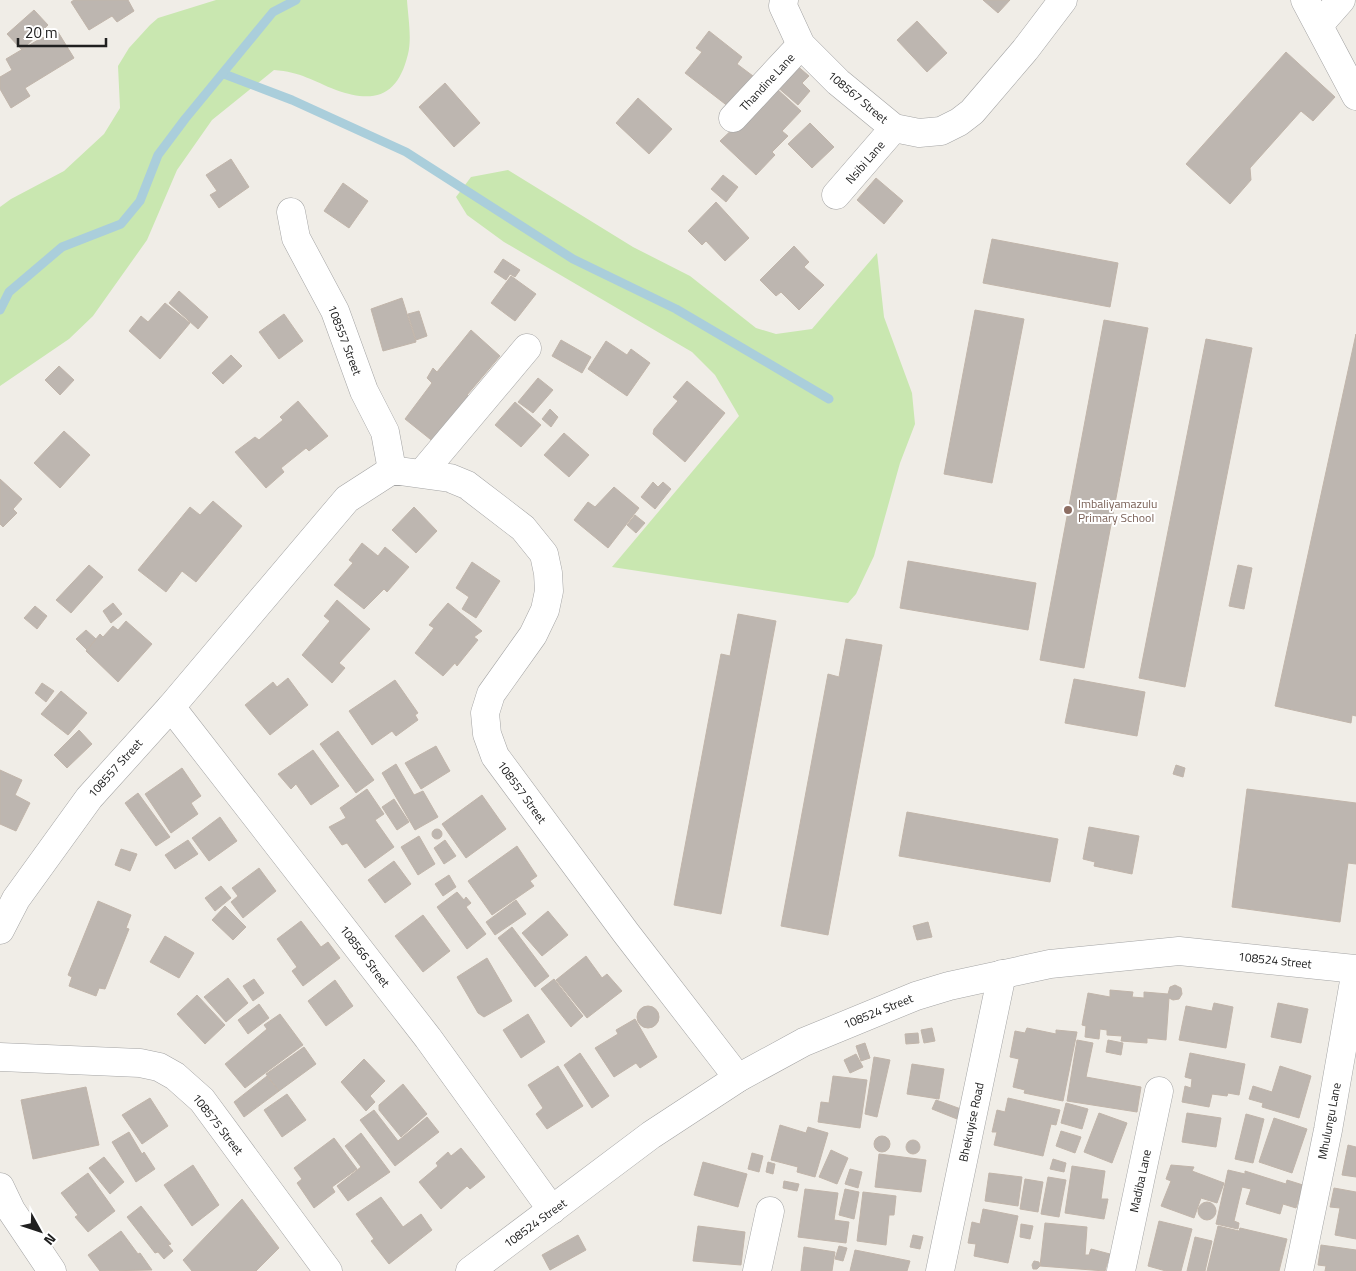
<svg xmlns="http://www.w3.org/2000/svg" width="1356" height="1271" font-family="'Titillium Web',sans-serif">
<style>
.grass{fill:#c9e7b0}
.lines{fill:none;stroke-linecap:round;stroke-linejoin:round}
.stream{stroke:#aacedb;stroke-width:9}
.building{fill:#bdb6b0;stroke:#c1b5aa}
.minor-casing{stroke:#a4a4a4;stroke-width:29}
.minor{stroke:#fff;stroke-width:28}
.education-dot{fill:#8d6e63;stroke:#fff;stroke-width:2}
.labels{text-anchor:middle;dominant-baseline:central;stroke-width:4;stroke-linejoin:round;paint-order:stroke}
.street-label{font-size:12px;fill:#202020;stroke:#fff}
.education-label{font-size:12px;fill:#785e54;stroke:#fff;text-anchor:start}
</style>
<rect width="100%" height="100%" fill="#f0ede7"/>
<g class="grass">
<path d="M216 0H407C408 16 412 38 408 54 398 96 375 104 336 90 313 81 301 72 274 70L212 120 177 170 147 240 93 316 69 339 0 386V207L11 199 64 171 104 134 120 108 118 66 129 48 150 25 158 18Z"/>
<polygon points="508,170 633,247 690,276 756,328 776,334 812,329 877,253 884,317 912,393 915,424 900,463 874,556 856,594 848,603 612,567 739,416 715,375 692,352 504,242 467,215 456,197 471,177"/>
</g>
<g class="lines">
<g class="stream">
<polyline points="224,74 292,100 406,152 573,259 676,309 829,399"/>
<polyline points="0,310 9,292 62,247 121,224 140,201 158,155 185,119 273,12 296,0"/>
</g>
</g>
<g class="building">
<polygon points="74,0 128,0 134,11 117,22 112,16 89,30 71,2"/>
<polygon points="983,0 1010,0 998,13"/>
<polygon points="34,10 48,25 22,50 7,34"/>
<polygon points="917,21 947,53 927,72 897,40"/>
<polygon points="709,31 742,57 737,64 753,76 729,107 685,73 702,52 696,48"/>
<polygon points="58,32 74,58 25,88 30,96 11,108 0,89 0,77 12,70 6,59 43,37 45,39"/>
<polygon points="1286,52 1335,97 1313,121 1301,111 1250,168 1251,180 1230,204 1186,164"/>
<polygon points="794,63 809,76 802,83 810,91 798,105 775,85"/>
<polygon points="445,83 480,123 454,147 419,107"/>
<polygon points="776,88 801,111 782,131 788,136 772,152 775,155 756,175 720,141"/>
<polygon points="638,98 672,129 649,154 616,123"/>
<polygon points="810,123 834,147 812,168 788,144"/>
<polygon points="231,159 249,187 219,208 210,195 217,191 206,175"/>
<polygon points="723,175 738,187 726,202 711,189"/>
<polygon points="876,178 903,201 884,224 857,200"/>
<polygon points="343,183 368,201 349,228 324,211"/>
<polygon points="716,202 749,238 725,261 706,241 702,245 688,231"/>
<polygon points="992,239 1118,263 1110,307 983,283"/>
<polygon points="794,246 809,262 804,267 824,285 799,310 781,292 776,296 760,280"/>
<polygon points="503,259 520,270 515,277 510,274 506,280 494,272"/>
<polygon points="511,276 536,294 515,321 491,303"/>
<polygon points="179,291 208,317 198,329 169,303"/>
<polygon points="402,298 416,342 383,351 371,309"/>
<polygon points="165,303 190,323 160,359 129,331 141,316 148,322"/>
<polygon points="975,310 1024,319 992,483 944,474"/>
<polygon points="419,311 427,336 416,340 408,314"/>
<polygon points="284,314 303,341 279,359 259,332"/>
<polygon points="1104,320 1148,328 1084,668 1040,660"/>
<polygon points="471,330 500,356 467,395 472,398 435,443 405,419 432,383 427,378 433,368 437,372"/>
<polygon points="1356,334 1356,716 1352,715 1351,723 1275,706"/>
<polygon points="1206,339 1252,348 1185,687 1139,678"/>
<polygon points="561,340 591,357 582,373 552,356"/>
<polygon points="606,341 627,355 631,349 650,363 627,396 588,369"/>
<polygon points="231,355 242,366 223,384 212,373"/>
<polygon points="59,366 74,380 60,395 45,380"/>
<polygon points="538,378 553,390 533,413 518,402"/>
<polygon points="687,381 725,413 685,462 653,434 654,429 678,401 673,397"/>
<polygon points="298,401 328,436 309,451 306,448 281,468 284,472 266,488 235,452 255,437 259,440 283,420 280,417"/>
<polygon points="515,402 541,425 521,447 495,425"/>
<polygon points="550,409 558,417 551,427 542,419"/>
<polygon points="64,431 90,455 60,488 34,463"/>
<polygon points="564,433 589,455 569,477 544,455"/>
<polygon points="0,479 22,499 13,509 17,513 3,527 0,524"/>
<polygon points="653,482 658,487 663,482 671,489 655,509 641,497"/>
<polygon points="614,487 639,508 608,548 574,520 588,502 595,507"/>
<polygon points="213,501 242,526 196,582 182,571 166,592 138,570 190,507 200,515"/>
<polygon points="414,507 437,531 416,553 392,530"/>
<polygon points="635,515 645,523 636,533 627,525"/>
<polygon points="362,543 378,556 385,547 409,567 387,592 384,589 364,609 334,585 353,563 349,560"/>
<polygon points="908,561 1036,583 1028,630 900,608"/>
<polygon points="472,562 500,581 476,618 462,609 469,597 456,588"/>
<polygon points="89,565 103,577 71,613 56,600"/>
<polygon points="1238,565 1252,568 1244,609 1229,606"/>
<polygon points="337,600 370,629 339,663 345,668 332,683 302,655 330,621 324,616"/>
<polygon points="113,603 122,614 111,623 103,611"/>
<polygon points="448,603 482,631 474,637 478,640 457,666 455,663 443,676 415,653 434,628 429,625"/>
<polygon points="35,606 47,616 37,629 24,618"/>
<polygon points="738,614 776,621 721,914 674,905 721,654 730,656"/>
<polygon points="126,621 152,644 118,682 86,651 100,634 103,637 113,626 118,630"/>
<polygon points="86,630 96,639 87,650 76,639"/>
<polygon points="846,639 882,645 828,935 781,926 828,674 839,677"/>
<polygon points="288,678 308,705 270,735 245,705 273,682 277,687"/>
<polygon points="1074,679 1145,692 1137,736 1065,723"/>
<polygon points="395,680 418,713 415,715 418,720 396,736 392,731 372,745 349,711"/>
<polygon points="42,683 54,691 46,702 35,693"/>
<polygon points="61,691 87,713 68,735 41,714"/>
<polygon points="79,730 92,744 67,768 54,755"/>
<polygon points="338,731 374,780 356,793 320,744"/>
<polygon points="436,746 450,771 421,789 405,763"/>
<polygon points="313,750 339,786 311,805 296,784 291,789 278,774"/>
<polygon points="396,764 414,795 423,791 438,817 415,830 382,773"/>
<polygon points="1176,765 1185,768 1183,777 1173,774"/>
<polygon points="182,768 201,796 191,803 198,814 171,833 145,794"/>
<polygon points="0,770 22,780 15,795 30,803 16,831 0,824"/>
<polygon points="367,789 384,814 375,820 394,847 365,868 347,843 342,845 329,827 346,818 340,808"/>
<polygon points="1247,789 1356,803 1356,864 1348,863 1340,922 1232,907"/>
<polygon points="138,793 170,837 156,846 125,803"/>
<polygon points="482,795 506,829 466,858 442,824"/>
<polygon points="394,799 409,822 397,830 382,807"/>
<polygon points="907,812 1058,839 1050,882 899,856"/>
<polygon points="220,817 237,841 209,861 192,838"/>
<polygon points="1089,827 1139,836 1132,874 1094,866 1095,862 1083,859"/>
<circle cx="437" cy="834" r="5"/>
<polygon points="419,836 435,864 418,875 401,847"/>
<polygon points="188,840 198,854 175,869 165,855"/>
<polygon points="445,840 456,856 444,864 434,848"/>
<polygon points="517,846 537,876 530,881 534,886 492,915 468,881"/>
<polygon points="121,849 137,854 130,871 115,865"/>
<polygon points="394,861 411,884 385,903 368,880"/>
<polygon points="259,868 276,891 243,918 231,902 238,896 232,888"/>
<polygon points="449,875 456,887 443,896 435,884"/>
<polygon points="221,886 231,898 215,911 205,898"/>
<polygon points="457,892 464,900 466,897 471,903 466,907 486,934 467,949 437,907"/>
<polygon points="516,900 526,914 495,935 486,922"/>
<polygon points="98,901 131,915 126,928 129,929 105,989 99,988 96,996 69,986 72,977 68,975"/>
<polygon points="225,906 246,927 233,940 212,920"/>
<polygon points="548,911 568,935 542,956 522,933"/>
<polygon points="423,915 450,951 423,972 395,936"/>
<polygon points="301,921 321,947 328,942 340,958 303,986 292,971 297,967 277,939"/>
<polygon points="928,922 932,937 917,940 913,926"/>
<polygon points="512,927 549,976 535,987 498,938"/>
<polygon points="165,936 194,953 179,978 150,962"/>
<polygon points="586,956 602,978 607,974 622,991 587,1018 556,980"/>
<polygon points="487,958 512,1001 484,1017 478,1013 457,977"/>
<polygon points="228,978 248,1003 226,1022 204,997"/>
<polygon points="254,979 264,993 253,1001 243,986"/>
<polygon points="554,979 583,1016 571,1027 541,989"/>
<polygon points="335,980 353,1006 326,1026 308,1001"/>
<polygon points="1175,985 1181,988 1182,994 1179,999 1173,1000 1169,998 1166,1040 1147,1038 1147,1043 1121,1041 1122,1036 1107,1035 1107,1030 1100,1029 1099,1039 1085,1037 1086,1026 1082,1025 1088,993 1110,997 1110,990 1133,992 1132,997 1144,998 1144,992 1168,994 1170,987"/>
<polygon points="197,995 225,1025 205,1044 177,1014"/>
<polygon points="1214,1003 1233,1007 1226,1048 1179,1040 1186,1006 1212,1011"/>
<polygon points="1278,1003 1308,1009 1301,1043 1271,1037"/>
<polygon points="259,1004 269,1018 248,1034 238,1020"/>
<circle cx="648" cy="1017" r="11"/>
<polygon points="280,1014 303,1045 245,1088 225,1064 267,1029 264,1025"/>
<polygon points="528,1014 545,1042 521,1058 503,1030"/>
<polygon points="635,1019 657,1057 640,1068 636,1063 614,1077 595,1048 618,1034 616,1030"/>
<polygon points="932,1028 935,1041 924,1043 921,1030"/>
<polygon points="1027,1028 1056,1034 1056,1030 1077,1032 1063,1101 1024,1093 1025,1090 1013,1087 1019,1059 1010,1057 1015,1031 1025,1033"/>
<polygon points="918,1033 919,1043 906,1044 905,1034"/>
<polygon points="1077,1040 1093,1043 1086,1077 1141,1087 1137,1112 1067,1101"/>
<polygon points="1108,1040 1123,1043 1121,1055 1106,1052"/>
<polygon points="865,1043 870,1058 861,1061 856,1046"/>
<polygon points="304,1047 316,1064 279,1091 266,1074"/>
<polygon points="580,1053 609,1096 592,1108 564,1065"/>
<polygon points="1190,1053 1245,1064 1239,1095 1228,1093 1227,1096 1212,1094 1209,1107 1182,1102 1185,1086 1191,1088 1192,1079 1185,1077"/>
<polygon points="856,1054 863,1067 850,1073 844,1060"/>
<polygon points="874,1057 890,1060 877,1117 865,1114"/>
<polygon points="364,1059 385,1081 370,1096 375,1102 366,1111 341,1082"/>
<polygon points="912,1064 944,1069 939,1099 907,1094"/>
<polygon points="558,1066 583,1106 547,1129 536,1114 543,1108 528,1085"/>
<polygon points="1280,1066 1311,1076 1299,1118 1262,1107 1263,1103 1249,1099 1253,1086 1272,1092"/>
<polygon points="267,1076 279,1091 244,1117 234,1102"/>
<polygon points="833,1076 867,1080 860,1128 818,1122 821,1102 829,1103"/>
<polygon points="403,1084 427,1114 401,1137 379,1110 379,1105"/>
<polygon points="86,1087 99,1145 33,1159 21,1100"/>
<polygon points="287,1094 306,1120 282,1137 264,1110"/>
<polygon points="150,1098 168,1126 142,1144 122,1115"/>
<polygon points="1008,1098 1060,1110 1056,1125 1051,1124 1043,1156 994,1145 997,1132 992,1132 997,1110 1005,1112"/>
<polygon points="936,1100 961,1109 957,1119 932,1109"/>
<polygon points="1066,1103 1088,1109 1082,1129 1061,1123"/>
<polygon points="374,1110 398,1141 427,1117 439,1132 395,1166 360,1120"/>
<polygon points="1099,1113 1127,1123 1112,1163 1084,1152"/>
<polygon points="1187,1113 1221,1118 1216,1147 1182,1142"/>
<polygon points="1246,1114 1264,1119 1253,1163 1235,1159"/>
<polygon points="1274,1118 1307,1129 1292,1173 1259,1162"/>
<polygon points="780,1125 806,1133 808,1127 828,1133 815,1177 797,1172 798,1167 771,1160"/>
<polygon points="1061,1131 1081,1137 1075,1153 1056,1146"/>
<polygon points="129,1132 142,1154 144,1152 155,1169 136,1182 112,1142"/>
<polygon points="361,1133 390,1172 348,1201 337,1186 361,1167 345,1146"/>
<circle cx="882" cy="1144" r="8"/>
<polygon points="334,1138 357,1169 332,1187 335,1192 314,1208 297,1183 302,1179 294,1168"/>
<circle cx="913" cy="1147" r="7"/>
<polygon points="1348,1145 1356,1147 1356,1177 1342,1175"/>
<polygon points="461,1148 485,1177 470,1189 467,1186 441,1209 419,1182 438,1166 436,1163 448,1152 451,1156"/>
<polygon points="831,1150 848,1158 837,1184 819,1177"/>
<polygon points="752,1153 763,1156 759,1172 748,1169"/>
<polygon points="879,1154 926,1160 921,1192 875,1187"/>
<polygon points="104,1157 124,1182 110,1194 89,1168"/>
<polygon points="1053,1159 1066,1163 1064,1172 1050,1169"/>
<polygon points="703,1162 747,1174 738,1207 694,1195"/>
<polygon points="768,1162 775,1164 773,1174 766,1172"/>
<polygon points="193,1165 219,1205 192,1226 164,1185"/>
<polygon points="1171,1165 1194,1167 1192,1171 1224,1183 1217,1203 1201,1198 1194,1218 1161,1206 1171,1181 1166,1179"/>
<polygon points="1072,1166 1105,1171 1101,1199 1108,1199 1104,1219 1065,1213"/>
<polygon points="850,1169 862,1172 858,1188 845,1184"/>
<polygon points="1228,1170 1245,1174 1245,1171 1286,1184 1287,1180 1303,1185 1296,1208 1283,1204 1280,1214 1246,1204 1251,1189 1242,1187 1234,1221 1239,1223 1238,1229 1216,1224"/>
<polygon points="88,1173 115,1211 88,1232 75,1217 78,1215 61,1193"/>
<polygon points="989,1173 1022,1177 1018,1206 985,1201"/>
<polygon points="1048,1177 1066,1180 1059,1217 1041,1214"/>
<polygon points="1025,1179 1043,1182 1038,1212 1020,1209"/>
<polygon points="784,1181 799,1184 797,1191 783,1188"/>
<polygon points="1334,1188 1356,1192 1356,1239 1335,1235 1340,1208 1330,1207"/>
<polygon points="805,1189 838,1193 834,1220 849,1222 846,1243 798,1237"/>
<polygon points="845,1189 859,1192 854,1219 839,1215"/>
<polygon points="863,1192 896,1196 894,1215 889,1215 886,1245 857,1241"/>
<polygon points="381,1197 403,1227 421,1214 432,1230 389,1264 371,1241 374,1239 356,1214"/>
<polygon points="242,1199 279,1248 256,1271 192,1271 183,1260"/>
<circle cx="1207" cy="1211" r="9"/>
<polygon points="141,1206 171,1244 168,1245 173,1251 164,1259 158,1252 155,1253 127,1217"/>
<polygon points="983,1209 1018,1216 1008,1263 974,1256 976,1244 968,1243 972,1222 980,1224"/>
<polygon points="1159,1221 1192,1229 1181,1271 1166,1271 1148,1266"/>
<polygon points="1045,1223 1087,1227 1085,1255 1089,1255 1091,1249 1110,1254 1105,1271 1040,1266"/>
<polygon points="1021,1224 1033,1226 1030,1239 1020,1237"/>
<polygon points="698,1226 745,1232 741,1265 693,1261"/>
<polygon points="1218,1226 1239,1231 1240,1228 1287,1239 1279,1271 1207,1271"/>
<polygon points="121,1231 138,1254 140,1253 152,1270 100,1271 88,1255"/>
<polygon points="578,1235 586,1250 550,1270 542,1255"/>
<polygon points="913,1235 923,1237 920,1249 910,1247"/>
<polygon points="1195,1237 1212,1241 1205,1271 1187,1271"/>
<polygon points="1321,1245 1356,1250 1356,1271 1325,1271 1326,1266 1318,1265"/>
<polygon points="839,1246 847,1248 843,1261 835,1259"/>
<polygon points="804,1247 835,1252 832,1271 801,1271"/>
<polygon points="855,1250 910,1261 907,1271 850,1271"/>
<polygon points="1034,1261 1039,1262 1040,1266 1037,1269 1033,1269 1032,1265"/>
</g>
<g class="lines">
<defs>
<g id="minor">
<polyline points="784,0 783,6 801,45 838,82 894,128 919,133 941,131 959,122 972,112 1025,50 1063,0"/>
<polyline points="1305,0 1356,96"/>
<polyline points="1319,25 1341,0"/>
<polyline points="733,118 801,45"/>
<polyline points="836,195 894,128"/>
<polyline points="291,212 296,238 335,311 364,391 385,432 392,470"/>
<polyline points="422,473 527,348"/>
<polyline points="171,707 428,1038 552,1210"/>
<polyline points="0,930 16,899 89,798 171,707 347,499 392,470 450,478 467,485 523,528 544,554 548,573 549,591 545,610 533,635 491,694 485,713 487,734 495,756 626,933 738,1078"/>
<polyline points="0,1057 140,1063 159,1067 175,1076 202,1100 328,1271"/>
<polyline points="0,1187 11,1210 52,1271"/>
<polyline points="470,1271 651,1135 738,1078 804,1042 916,996 949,986 1050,964 1179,951 1356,969"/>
<polyline points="757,1271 770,1211"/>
<polyline points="940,1271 1002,974"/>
<polyline points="1121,1271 1159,1091"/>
<polyline points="1299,1271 1328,1130 1356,970"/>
</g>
</defs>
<use href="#minor" class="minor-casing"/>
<use href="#minor" class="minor"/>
</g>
<circle class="education-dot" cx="1068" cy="510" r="5"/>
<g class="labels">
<g class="street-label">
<text transform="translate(767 82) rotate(-47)">Thandine Lane</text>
<text transform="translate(858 97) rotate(40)">108567 Street</text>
<text transform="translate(865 162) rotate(-49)">Nsibi Lane</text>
<text transform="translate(345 340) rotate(69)">108557 Street</text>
<text transform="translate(115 768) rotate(-48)">108557 Street</text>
<text transform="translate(522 792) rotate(54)">108557 Street</text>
<text transform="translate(365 956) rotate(53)">108566 Street</text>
<text transform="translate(1275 960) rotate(6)">108524 Street</text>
<text transform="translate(878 1011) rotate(-22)">108524 Street</text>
<text transform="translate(1329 1121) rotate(-79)">Mhulungu Lane</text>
<text transform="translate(971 1122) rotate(-78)">Bhekuyise Road</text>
<text transform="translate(218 1124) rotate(52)">108575 Street</text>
<text transform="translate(1140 1181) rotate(-78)">Madiba Lane</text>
<text transform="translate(535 1223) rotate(-36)">108524 Street</text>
</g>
<g class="education-label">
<text x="1078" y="503">Imbaliyamazulu<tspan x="1078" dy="14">Primary School</tspan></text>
</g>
</g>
<g transform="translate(40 1231) rotate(130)" stroke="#ffffff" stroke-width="4" paint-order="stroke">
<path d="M0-4L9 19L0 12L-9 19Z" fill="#202020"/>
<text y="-8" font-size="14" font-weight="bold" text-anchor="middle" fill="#202020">N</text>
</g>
<path d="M18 38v8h88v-8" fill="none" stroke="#202020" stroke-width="2.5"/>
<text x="25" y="38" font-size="15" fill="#202020" stroke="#ffffff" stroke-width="4" paint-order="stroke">20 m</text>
</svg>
